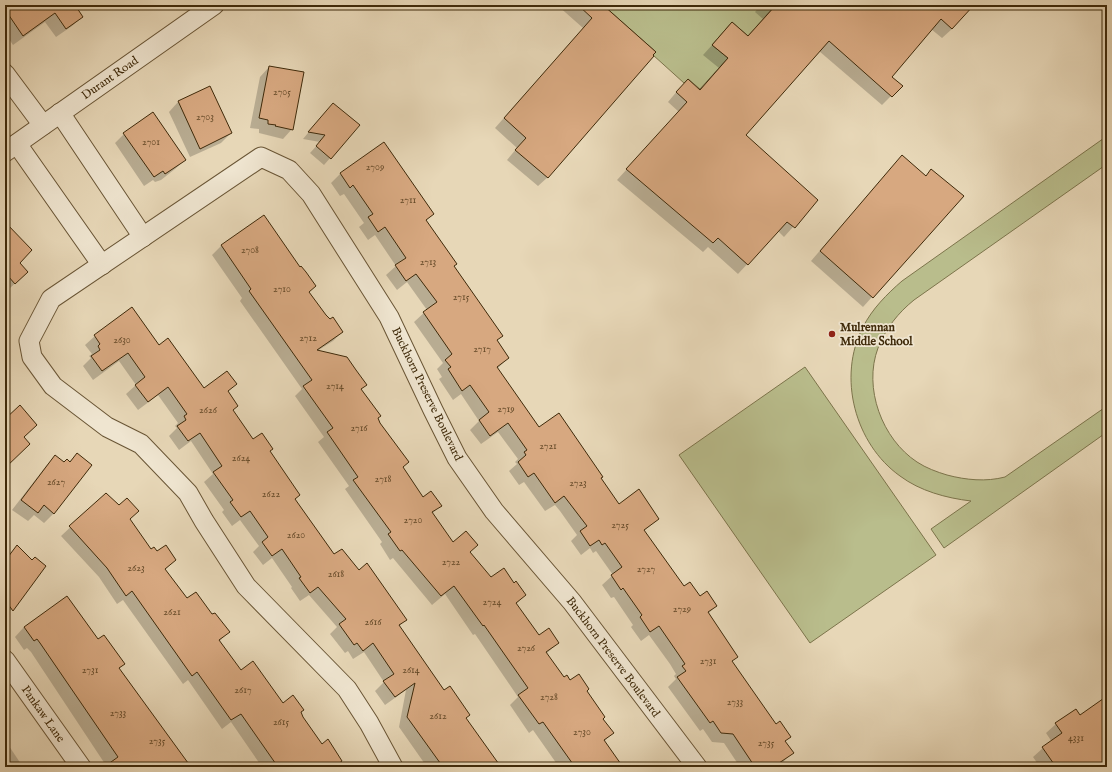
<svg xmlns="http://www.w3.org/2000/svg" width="1112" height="772" font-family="'IM FELL English',serif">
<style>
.green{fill:#b9bd8c;stroke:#7c744b}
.shadow{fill:#0003}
.building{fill:#d7a880;stroke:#3f2a0a}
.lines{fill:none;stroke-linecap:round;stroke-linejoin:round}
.minor-casing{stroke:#695535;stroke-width:21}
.minor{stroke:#efe5d0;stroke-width:19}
.poi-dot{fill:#8f2418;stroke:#efe5d0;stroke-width:1.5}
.labels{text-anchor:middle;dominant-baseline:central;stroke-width:3.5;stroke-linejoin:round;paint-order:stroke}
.number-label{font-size:10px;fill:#654a28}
.street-label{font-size:12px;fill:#3f2a0a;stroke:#efe5d0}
.poi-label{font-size:12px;font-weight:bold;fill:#3f2a0a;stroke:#efe5d0;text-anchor:start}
</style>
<rect width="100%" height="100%" fill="#e7d7b7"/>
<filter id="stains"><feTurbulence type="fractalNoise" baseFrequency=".005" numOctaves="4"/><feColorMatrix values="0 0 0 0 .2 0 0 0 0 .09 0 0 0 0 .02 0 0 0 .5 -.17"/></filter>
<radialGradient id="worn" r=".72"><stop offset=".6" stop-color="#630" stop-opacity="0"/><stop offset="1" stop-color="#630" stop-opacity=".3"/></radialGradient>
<g class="green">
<polygon points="603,5 767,5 772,9 748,36 732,22 712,45 728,58 700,89 688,79 684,83 653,55 656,52"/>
<path d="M1107 136V164L914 300C898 313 886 328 878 348 863 388 882 439 917 462 926 468 937 472 947 475 966 480 986 482 1005 477L1107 406V432L944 548 931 529 971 501C946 498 920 491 900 476 855 444 837 377 863 327 872 309 887 294 902 281Z"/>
<polygon points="805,367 936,555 810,643 679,455"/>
</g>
<g class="shadow">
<polygon points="16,5 73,5 82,17 72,26 56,37 45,22 13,45 5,33 5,13"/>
<polygon points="557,5 602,5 548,177 538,186 507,160 517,148 495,128 583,28"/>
<polygon points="761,5 963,5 952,29 942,38 931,29 891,77 901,86 882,105 819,51 745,135 817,200 784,237 778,231 738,274 708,247 703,252 617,180 679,112 668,102 678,90 688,80 699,90 719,68 703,55 723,33 748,37 763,19 755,12"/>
<polygon points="269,67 292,129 283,139 259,133 259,129 250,128 260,77"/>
<polygon points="209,87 231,133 221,143 190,157 169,112 178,102"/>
<polygon points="327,110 358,126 324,165 310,153 320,142 303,139"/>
<polygon points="124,134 185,160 175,169 161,180 155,182 153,180 144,186 115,143"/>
<polygon points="893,166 926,177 872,297 863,307 811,261"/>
<polygon points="340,174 432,214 426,221 496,341 508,358 497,369 538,428 600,478 618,505 658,519 644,531 684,587 700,598 716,606 708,614 736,657 731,662 776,726 790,736 785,742 792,753 783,762 775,767 740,767 724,743 712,742 703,729 700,731 668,687 676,679 674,676 676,674 670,664 649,635 641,641 631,627 633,625 614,597 611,598 602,585 613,575 596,551 593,553 590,548 581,555 571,541 577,535 560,511 555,505 545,511 524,482 519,485 509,471 517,464 515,462 518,459 498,432 481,444 470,430 479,421 461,394 453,400 439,379 442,377 437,369 443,363 414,322 427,310 407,282 397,290 386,275 396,266 375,235 368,240 359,227 364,223 344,194 340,196 331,183"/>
<polygon points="263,217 299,268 315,286 308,293 326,316 342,332 333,341 317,351 365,385 361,389 402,468 423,498 440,506 432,514 453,543 470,552 490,578 514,584 525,595 516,604 539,636 558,643 546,654 563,679 586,691 612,733 604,742 622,767 559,767 533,730 529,733 510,705 518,697 475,634 473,635 445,594 432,605 393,558 390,560 380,544 382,542 345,489 349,486 318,442 324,437 295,396 302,389 240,301 242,298 212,255 221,246"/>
<polygon points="5,224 19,263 27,272 8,290 5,286"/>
<polygon points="95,336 159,347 204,389 235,384 228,392 232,411 253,440 269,452 299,495 295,500 334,556 358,571 405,620 399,627 499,767 427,767 399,727 406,690 385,705 375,691 384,682 364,652 353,659 348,651 345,653 330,634 337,627 309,595 300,601 291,588 292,587 272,558 263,565 253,552 259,546 240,520 232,526 222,512 224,510 204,482 213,474 191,441 179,450 169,436 177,428 175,426 178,423 158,395 138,410 126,394 136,385 119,361 93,380 83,366 91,358 89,356 92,354 85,345"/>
<polygon points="77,455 54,513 44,523 34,515 28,521 12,510 46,466 55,456 64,463 69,462"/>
<polygon points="106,494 129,519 151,551 175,560 165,570 187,600 212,616 228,632 219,642 240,671 283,704 300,713 321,745 341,767 262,767 231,722 222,729 188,680 183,684 123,600 117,604 99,577 61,536"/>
<polygon points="17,547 14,607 5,616 5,560"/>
<polygon points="24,627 98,641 123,664 119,669 189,767 107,767 31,652 27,648 24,650 15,637"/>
<polygon points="1107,697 1107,763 1102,767 1040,767 1033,757 1043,748 1052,742 1046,733 1056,724 1080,717"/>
<polygon points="5,740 23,767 5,767"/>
</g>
<g class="building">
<polygon points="15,5 75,5 83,17 66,29 55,13 23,36 6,11"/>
<polygon points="578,5 603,5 656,52 653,55 654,56 548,178 515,150 526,138 504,118 592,18"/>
<polygon points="776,5 974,5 952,29 941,19 892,77 903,86 892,97 829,41 746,135 818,200 795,228 787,222 748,265 718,238 713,243 626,169 687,102 676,92 688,79 700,90 728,58 712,45 732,22 748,36"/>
<polygon points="269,66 304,72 293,130 275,126 276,125 268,124 268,120 259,118"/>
<polygon points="210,86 232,133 200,149 178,101"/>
<polygon points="333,103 360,125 331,159 316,146 325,135 308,132"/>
<polygon points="153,112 186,160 165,174 163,171 154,177 123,133"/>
<polygon points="384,142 434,214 426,220 457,264 454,266 503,336 497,340 509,358 497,367 539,427 559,413 603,477 601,478 619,504 639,489 659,519 644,530 684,586 690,582 700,596 707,591 717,606 708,612 738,657 732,661 776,724 780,721 791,737 785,741 794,753 773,767 755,767 733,734 721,733 713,721 710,723 677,677 686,671 682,666 685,664 679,655 659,626 650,632 640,617 642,615 623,588 621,590 611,575 622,567 605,543 602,545 599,540 590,546 580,531 587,526 564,496 555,503 534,473 528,477 518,462 526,455 524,452 527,450 508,423 490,436 479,420 489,412 470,385 462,391 448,369 451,367 445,360 452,354 423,312 437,302 416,274 406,281 395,265 406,258 385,227 378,232 368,217 373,214 353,185 350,188 340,173"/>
<polygon points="902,155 926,176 931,169 964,196 873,298 820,251"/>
<polygon points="264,215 300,267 301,266 306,272 316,286 309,292 326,315 330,319 333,317 343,332 317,350 347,357 356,370 367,385 361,389 381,416 378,418 380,423 409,462 403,467 423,497 431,491 442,506 432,512 453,542 466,531 478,545 470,552 491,577 504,568 514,583 516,581 526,595 516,603 539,635 549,628 559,643 546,652 564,677 567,675 570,680 579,674 589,689 587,691 605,717 603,719 614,733 604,740 623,767 575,767 543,722 539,724 518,695 528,688 484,625 483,626 454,586 441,596 402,550 400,551 388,534 391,532 353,480 358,477 327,432 333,428 303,386 312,380 249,291 251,289 221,245"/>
<polygon points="5,222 32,250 20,263 28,272 15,284 8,276 5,279"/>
<polygon points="132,307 159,345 168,338 204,388 227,371 237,384 228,391 238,406 233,410 253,439 262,433 273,449 270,451 300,495 295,499 334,554 342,549 359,570 367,563 407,620 399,625 444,690 450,686 470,715 466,718 501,767 443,767 407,717 415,683 395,697 383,681 394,674 373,643 363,651 357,643 354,645 339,624 346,619 318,587 310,593 299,578 301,577 282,549 272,556 262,542 268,537 250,511 241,517 230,502 233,500 213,472 222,466 200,433 188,441 177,426 186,420 184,416 187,414 168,387 148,402 135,385 145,377 128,353 102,371 91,356 100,350 98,346 100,344 94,335"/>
<polygon points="20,405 37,425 24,437 30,444 5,468 5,419"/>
<polygon points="77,453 92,465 54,514 44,505 38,513 21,500 55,455 64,462 67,459 70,462"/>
<polygon points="106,493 119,505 127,498 139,511 130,519 151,549 154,547 157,551 166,545 176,560 165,569 187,598 196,592 212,614 215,613 230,632 219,640 241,670 253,661 283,703 293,695 304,710 301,712 303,717 322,744 328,739 342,761 334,767 278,767 241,714 231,720 197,672 192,676 132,591 126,596 107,568 69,526"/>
<polygon points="17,545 32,560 35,557 46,566 13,611 5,600 5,561"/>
<polygon points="67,596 98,639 104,635 125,664 119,668 191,767 104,767 118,757 40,643 37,639 34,641 24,627"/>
<polygon points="1107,696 1107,762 1100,767 1056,767 1042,747 1062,733 1055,723 1076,709 1080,715"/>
</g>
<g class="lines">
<defs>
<g id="minor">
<polyline points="5,74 43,125"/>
<polyline points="60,113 143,237"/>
<polyline points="17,144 102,265"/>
<polyline points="5,152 214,5"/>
<polyline points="5,660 81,767"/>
<polyline points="393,767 369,723 347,689 246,586 204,521 188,493 141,444 107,427 53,386 32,357 29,341 51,299 261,157 289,170 311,194 389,317 433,410 457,458 494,511 572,602 697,767"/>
</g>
</defs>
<use href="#minor" class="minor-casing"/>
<use href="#minor" class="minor"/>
</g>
<circle class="poi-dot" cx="832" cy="334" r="4"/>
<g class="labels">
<g class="number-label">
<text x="282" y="92">2705</text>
<text x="205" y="117">2703</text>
<text x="151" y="142">2701</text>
<text x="375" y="167">2709</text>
<text x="408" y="200">2711</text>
<text x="250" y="250">2708</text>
<text x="428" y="262">2713</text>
<text x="282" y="289">2710</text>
<text x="461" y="297">2715</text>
<text x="308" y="338">2712</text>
<text x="122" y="340">2630</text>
<text x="482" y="349">2717</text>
<text x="335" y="386">2714</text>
<text x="506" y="409">2719</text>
<text x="208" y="410">2626</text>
<text x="359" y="428">2716</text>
<text x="548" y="446">2721</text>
<text x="241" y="458">2624</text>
<text x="383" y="479">2718</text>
<text x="56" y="482">2627</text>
<text x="578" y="483">2723</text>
<text x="271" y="494">2622</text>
<text x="413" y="520">2720</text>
<text x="620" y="525">2725</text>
<text x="296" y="535">2620</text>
<text x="451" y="562">2722</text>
<text x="136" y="568">2623</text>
<text x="646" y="569">2727</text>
<text x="336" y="574">2618</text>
<text x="492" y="602">2724</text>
<text x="682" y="609">2729</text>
<text x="172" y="612">2621</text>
<text x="373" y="622">2616</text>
<text x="526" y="648">2726</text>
<text x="708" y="661">2731</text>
<text x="90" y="670">2731</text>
<text x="411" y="670">2614</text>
<text x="243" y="690">2617</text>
<text x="549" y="697">2728</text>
<text x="735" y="702">2733</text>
<text x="118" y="713">2733</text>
<text x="438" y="716">2612</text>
<text x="281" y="722">2615</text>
<text x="582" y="732">2730</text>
<text x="1076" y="738">4331</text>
<text x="157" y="741">2735</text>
<text x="766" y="743">2735</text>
</g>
<g class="street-label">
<text transform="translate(110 78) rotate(-35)">Durant Road</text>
<text transform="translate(427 394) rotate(64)">Buckhorn Preserve Boulevard</text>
<text transform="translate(613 657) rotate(53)">Buckhorn Preserve Boulevard</text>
<text transform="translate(43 714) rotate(55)">Pankaw Lane</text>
</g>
<g class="poi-label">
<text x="840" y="327">Mulrennan<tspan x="840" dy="14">Middle School</tspan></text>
</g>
</g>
<rect width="1112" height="772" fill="none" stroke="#e7d7b7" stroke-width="20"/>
<rect x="6" y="6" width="1100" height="760" fill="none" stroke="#3f2a0a" stroke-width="2"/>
<rect x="10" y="10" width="1092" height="752" fill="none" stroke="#3f2a0a"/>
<rect width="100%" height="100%" filter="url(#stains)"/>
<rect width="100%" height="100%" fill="url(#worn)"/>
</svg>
